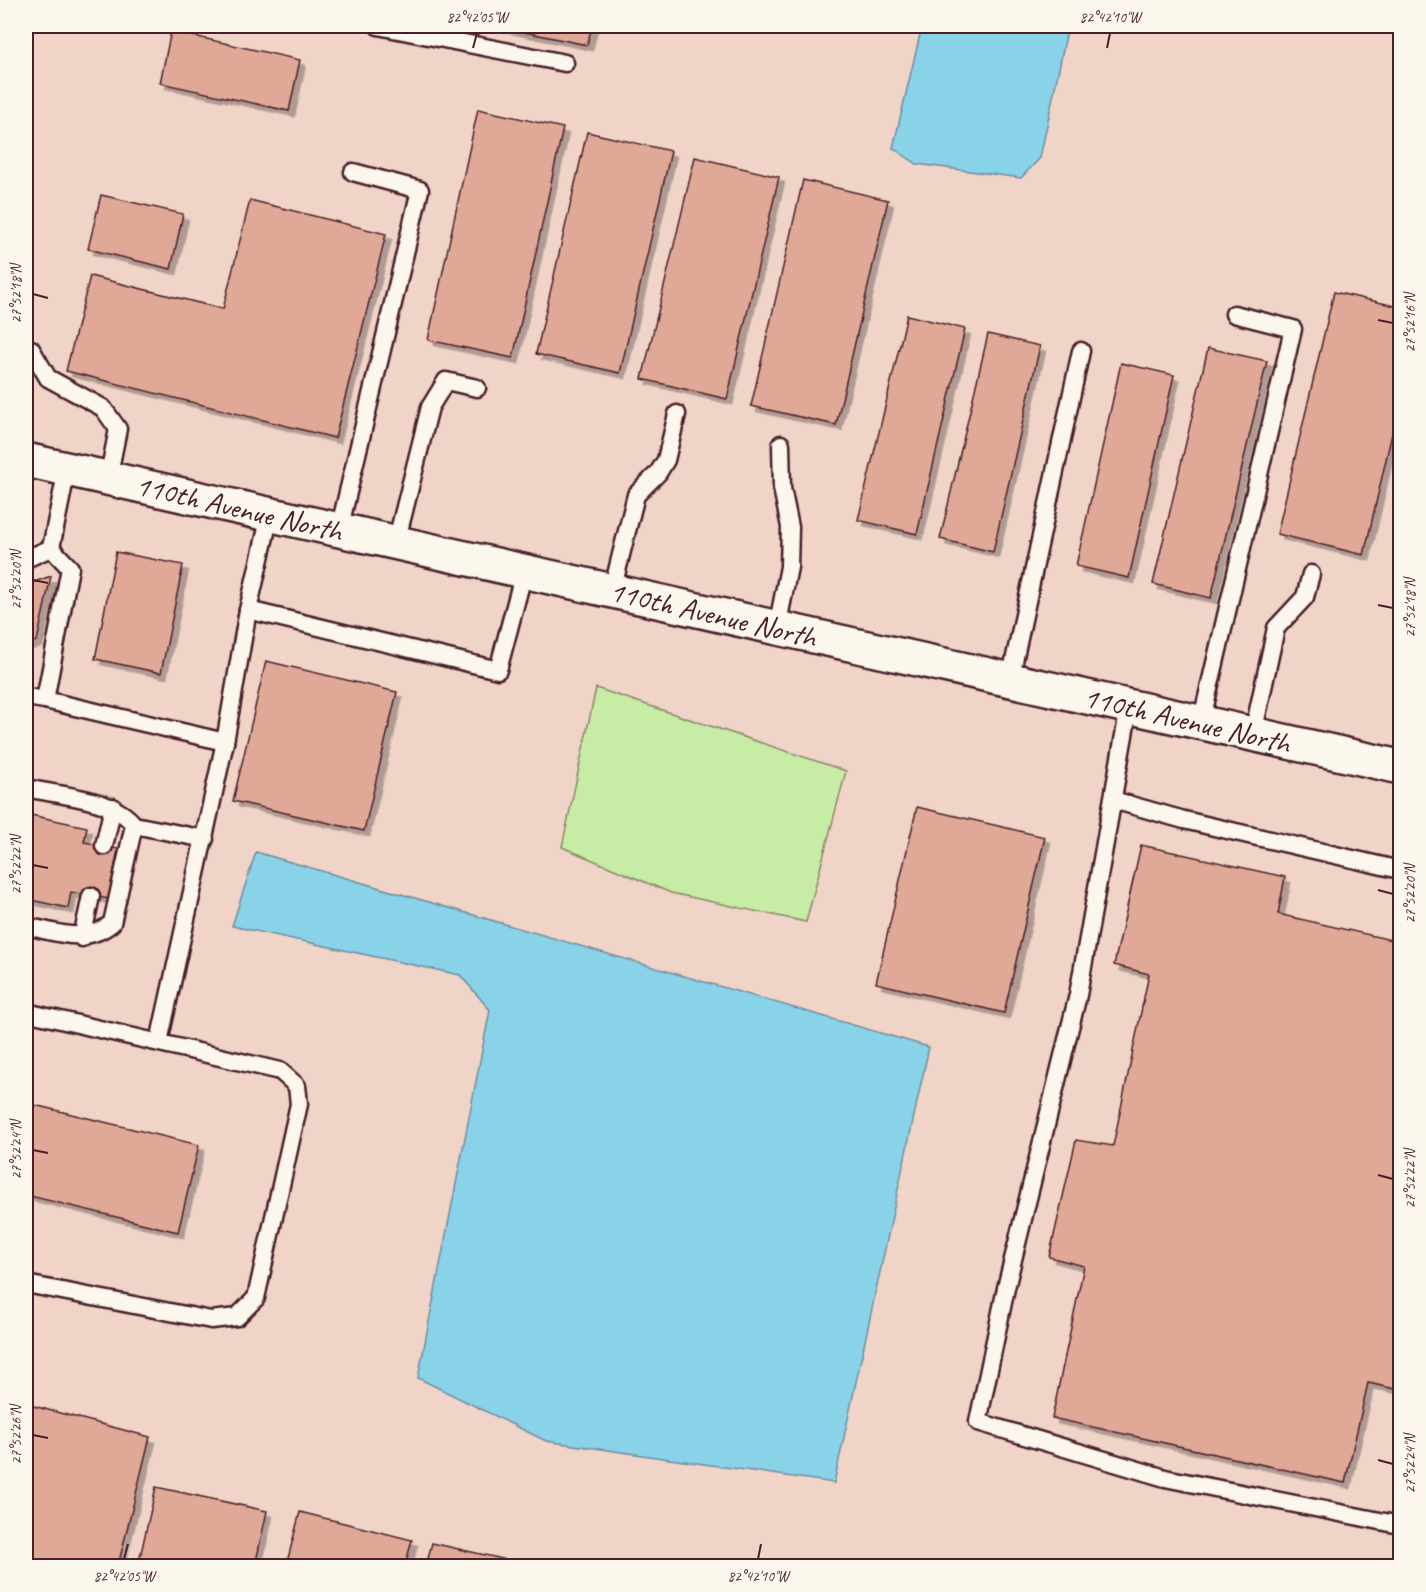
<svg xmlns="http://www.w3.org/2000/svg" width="1426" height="1592" font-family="Caveat,sans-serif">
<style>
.built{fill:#efd4c7;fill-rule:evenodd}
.green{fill:#c6eca6;stroke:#888668;stroke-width:1.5}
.water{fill:#89d3e9;stroke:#708b9d;stroke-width:1.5}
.building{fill:#e0a997;stroke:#4a1f2b;stroke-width:1.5;filter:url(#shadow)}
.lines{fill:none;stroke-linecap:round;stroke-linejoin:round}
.service-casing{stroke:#4a1f2b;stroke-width:21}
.tertiary-casing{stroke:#4a1f2b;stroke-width:38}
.service{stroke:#fbf7ec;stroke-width:16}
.tertiary{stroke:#fbf7ec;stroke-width:33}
.ticks{fill:none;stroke:#4a1f2b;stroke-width:2}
.labels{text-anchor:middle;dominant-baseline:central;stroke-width:4.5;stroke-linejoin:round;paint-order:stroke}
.street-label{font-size:30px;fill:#4a1f2b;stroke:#fbf7ec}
.neatline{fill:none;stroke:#4a1f2b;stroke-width:2}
.ticks-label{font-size:15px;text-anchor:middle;fill:#4a1f2b}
</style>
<defs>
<filter id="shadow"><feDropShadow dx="5.5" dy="5.5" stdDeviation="0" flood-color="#0004"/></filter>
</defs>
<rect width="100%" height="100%" fill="#f6e7db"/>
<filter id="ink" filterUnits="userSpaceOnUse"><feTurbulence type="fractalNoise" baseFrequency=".0167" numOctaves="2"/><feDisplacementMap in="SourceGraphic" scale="12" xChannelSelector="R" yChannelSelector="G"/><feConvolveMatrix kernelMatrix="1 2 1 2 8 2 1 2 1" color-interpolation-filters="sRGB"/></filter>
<g filter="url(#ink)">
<g class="built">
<polygon points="26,26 922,26 894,148 917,164 1040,158 1068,26 1400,26 1400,750 26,442"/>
<path d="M26 478 1400 785V1566H26ZM460 975 928 1047 834 1482 418 1378 490 1010Z"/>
</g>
<polygon class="green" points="596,688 846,771 806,922 671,893 562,847"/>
<g class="water">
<polygon points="922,26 1068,26 1040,158 1021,178 917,164 893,148"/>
<polygon points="256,852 929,1047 834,1483 546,1441 418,1378 490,1010 460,975 232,926"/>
</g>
<g class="building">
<polygon points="496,26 592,26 587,45"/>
<polygon points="171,31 300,60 289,111 160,83"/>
<polygon points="478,109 563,128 513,358 428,340"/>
<polygon points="587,132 671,151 620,373 536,354"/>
<polygon points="695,157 779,177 727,399 642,379"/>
<polygon points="803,180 888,200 836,425 751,406"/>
<polygon points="101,195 183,214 171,269 88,249"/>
<polygon points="250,200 386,234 335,438 66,371 90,276 223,309"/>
<polygon points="1334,292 1400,307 1400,399 1364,555 1277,534"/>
<polygon points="907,315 965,329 917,534 858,520"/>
<polygon points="988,334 1040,346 993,552 940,539"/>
<polygon points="1208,348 1267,361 1211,598 1153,584"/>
<polygon points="1121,363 1174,375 1129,578 1076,566"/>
<polygon points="116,552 183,565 161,673 95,659"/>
<polygon points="51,576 37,641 26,644 26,585"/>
<polygon points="266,661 397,692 364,831 233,801"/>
<polygon points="917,807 1045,837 1004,1013 876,983"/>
<polygon points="26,814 87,827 84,842 118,849 109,899 71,892 68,908 26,899"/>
<polygon points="1141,845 1285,877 1278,914 1400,942 1400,1315 1396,1334 1400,1336 1400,1390 1368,1383 1345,1483 1052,1418 1084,1266 1049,1257 1076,1140 1113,1146 1149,974 1114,965"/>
<polygon points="26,1103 199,1145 178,1232 26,1195"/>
<polygon points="26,1404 150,1437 118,1566 26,1566"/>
<polygon points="156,1487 267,1511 255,1566 138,1566"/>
<polygon points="300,1512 412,1540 405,1566 286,1566"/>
<polygon points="432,1543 534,1566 426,1566"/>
</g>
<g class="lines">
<defs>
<g id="service">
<polyline points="378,26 565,63"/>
<polyline points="26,347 31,349 48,378 103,408 118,429 108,479"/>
<polyline points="339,530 420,190 353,172"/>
<polyline points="396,543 430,407 446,381 477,388"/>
<polyline points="26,559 51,548 67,469"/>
<polyline points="612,591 636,495 658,473 666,460 677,414"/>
<polyline points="248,610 498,670 524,572"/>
<polyline points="777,628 789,567 790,527 782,488 781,444"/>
<polyline points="1010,680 1081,351"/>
<polyline points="26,697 45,700 70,568 51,548"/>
<polyline points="45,700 225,742 248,610 270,515"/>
<polyline points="1129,707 1078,995 1006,1288 978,1422 1165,1478 1400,1525"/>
<polyline points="1201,723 1293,329 1234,314"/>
<polyline points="1253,734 1276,628 1305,597 1311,574"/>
<path d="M26 788C57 795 115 798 134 825L112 923C86 945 56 932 26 926"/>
<polyline points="1113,800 1184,820 1400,870"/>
<polyline points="134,825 205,839"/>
<polyline points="104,846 113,807"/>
<polyline points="82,938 91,896"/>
<polyline points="26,1012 280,1071 297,1086 299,1104 256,1298 237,1317 211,1320 26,1284"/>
<polyline points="159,1042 225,742"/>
</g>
<polyline id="tertiary" points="26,460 1400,767"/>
</defs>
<use href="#service" class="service-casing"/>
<use href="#tertiary" class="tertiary-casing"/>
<use href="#service" class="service"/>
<use href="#tertiary" class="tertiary"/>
</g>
</g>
<path class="ticks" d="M473 48 477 33M1107 48 1110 33M33 294 48 298M1378 320 1393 323M33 580 48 583M1378 605 1393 608M33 865 48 868M1378 890 1393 894M33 1150 48 1153M1378 1175 1393 1179M33 1435 48 1438M1378 1460 1393 1464M124 1559 128 1544M758 1559 761 1544"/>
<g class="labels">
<g class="street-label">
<text transform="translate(239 508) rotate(13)">110th Avenue North</text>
<text transform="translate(713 614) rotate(13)">110th Avenue North</text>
<text transform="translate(1187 720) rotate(13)">110th Avenue North</text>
</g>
</g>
<rect width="1426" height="1592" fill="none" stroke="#fbf7ec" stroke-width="66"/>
<rect x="33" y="33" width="1360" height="1526" class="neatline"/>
<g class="ticks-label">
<text x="477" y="22">82°42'05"W</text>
<text x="1110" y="22">82°42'10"W</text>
<text transform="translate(16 294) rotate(-90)" y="5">27°52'18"N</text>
<text transform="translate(1410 323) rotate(-90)" y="5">27°52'16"N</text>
<text transform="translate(16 580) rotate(-90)" y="5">27°52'20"N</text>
<text transform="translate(1410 608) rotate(-90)" y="5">27°52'18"N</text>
<text transform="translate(16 865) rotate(-90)" y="5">27°52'22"N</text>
<text transform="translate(1410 894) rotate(-90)" y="5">27°52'20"N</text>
<text transform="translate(16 1150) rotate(-90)" y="5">27°52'24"N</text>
<text transform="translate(1410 1179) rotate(-90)" y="5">27°52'22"N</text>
<text transform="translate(16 1435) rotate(-90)" y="5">27°52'26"N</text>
<text transform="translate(1410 1464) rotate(-90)" y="5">27°52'24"N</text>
<text x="124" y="1581">82°42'05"W</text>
<text x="758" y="1581">82°42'10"W</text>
</g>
</svg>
